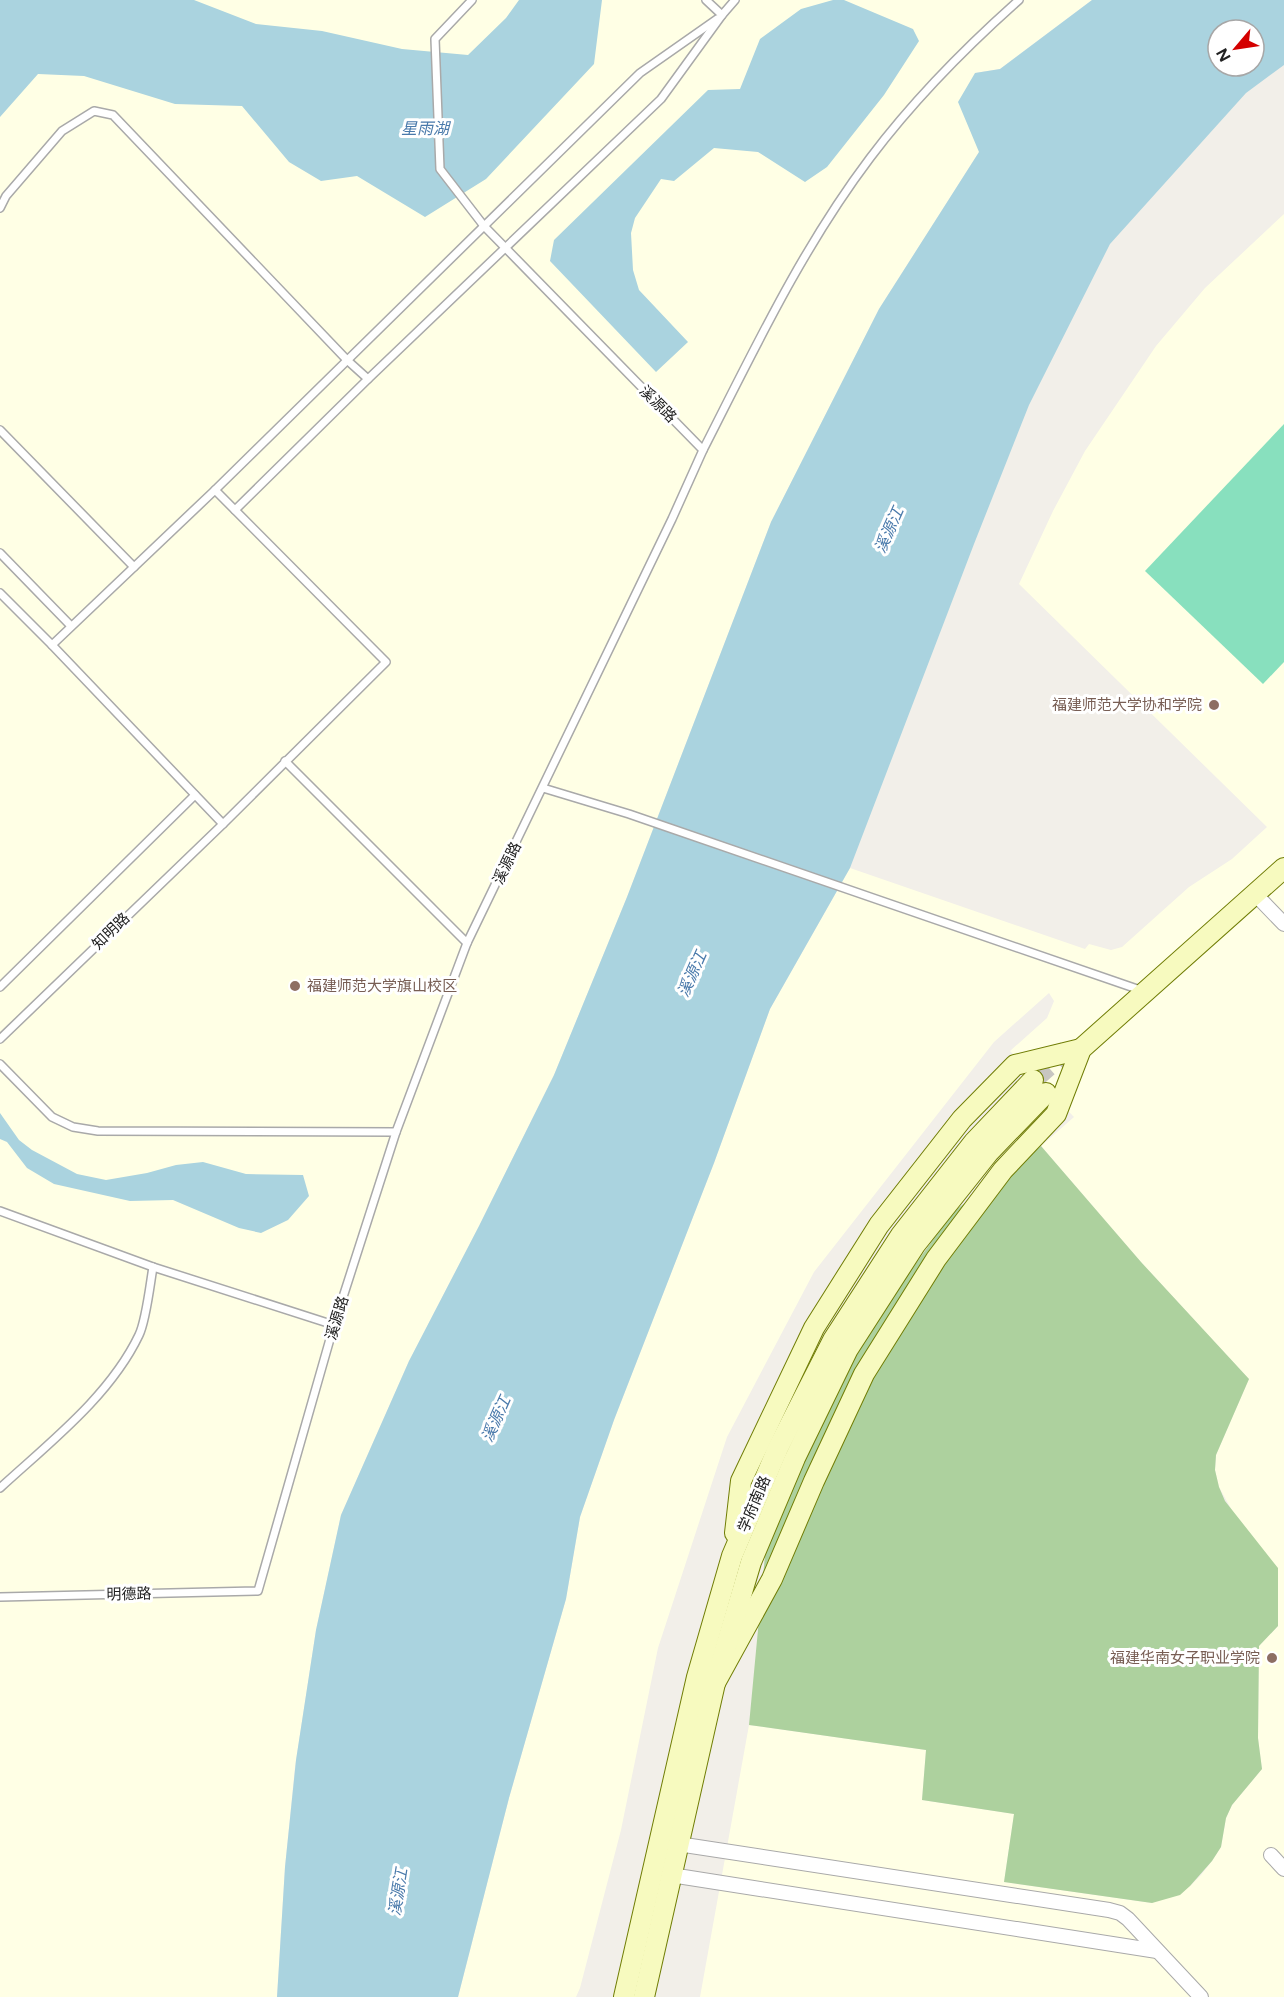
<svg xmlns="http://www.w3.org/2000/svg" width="1284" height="1997" font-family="Figtree,'Noto Sans SC',sans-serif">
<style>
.education{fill:#ffffe5}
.forest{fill:#add19e}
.pitch{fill:#88e0be}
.water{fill:#aad3df;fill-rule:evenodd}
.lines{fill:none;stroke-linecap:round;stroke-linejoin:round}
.secondary-tunnel{stroke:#c8c6c1;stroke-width:20;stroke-dasharray:20 10;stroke-linecap:butt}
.lane-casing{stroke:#a9a9a9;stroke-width:10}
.street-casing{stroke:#a9a9a9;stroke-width:16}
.secondary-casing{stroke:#707d05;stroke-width:22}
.lane{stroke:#fff;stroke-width:7}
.street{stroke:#fff;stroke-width:14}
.secondary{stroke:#f7fabf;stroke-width:20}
.education-dot{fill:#8d6e63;stroke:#fff;stroke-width:2}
.labels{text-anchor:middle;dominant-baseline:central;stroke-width:6;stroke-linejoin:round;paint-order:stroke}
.street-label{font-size:15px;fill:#222;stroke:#fff}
.education-label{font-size:15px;fill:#785e54;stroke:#fff;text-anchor:end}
.water-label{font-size:16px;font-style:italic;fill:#4a7aab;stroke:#fff}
</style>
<rect width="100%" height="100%" fill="#f2efe9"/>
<g class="education">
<polygon points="0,0 1092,0 1000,69 975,73 979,152 879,309 771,522 627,897 554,1075 479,1226 409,1361 341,1515 316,1630 295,1767 285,1867 277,1997 0,1997"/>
<polygon points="1284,214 1284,1997 700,1997 749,1725 926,1750 922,1800 1014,1814 1004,1882 1152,1903 1190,1886 1201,1875 1212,1861 1221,1847 1226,1818 1232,1805 1262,1769 1258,1738 1259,1646 1278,1626 1234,1514 1219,1487 1215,1470 1216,1455 1249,1379 1141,1262 1041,1146 1074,1117 1010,1051 1047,1018 1054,1001 1049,993 994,1042 814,1272 727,1437 658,1648 621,1830 580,1988 576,1997 458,1997 509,1798 566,1599 580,1517 614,1420 714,1163 770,1009 850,868 1085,949 1089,944 1111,950 1122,947 1189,887 1232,859 1267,827 1019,584 1053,511 1085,451 1156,346 1205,288"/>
</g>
<polygon class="forest" points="1041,1146 1141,1262 1249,1379 1216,1455 1215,1470 1219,1487 1225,1501 1278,1568 1278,1626 1259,1646 1258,1738 1262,1769 1232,1805 1226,1818 1221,1847 1212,1861 1190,1886 1180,1895 1152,1903 1004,1882 1014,1814 922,1800 926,1750 749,1725 766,1545 847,1359 953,1212"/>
<polygon class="pitch" points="1284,424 1284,662 1263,684 1145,571"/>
<g class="water">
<polygon points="0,0 194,0 256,24 322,31 402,49 468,55 506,18 519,0 602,0 594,64 486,179 425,217 357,176 321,181 289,162 242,106 175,104 84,76 38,74 0,117"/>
<polygon points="833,0 844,0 913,29 919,41 884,95 827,167 805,182 758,152 714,148 674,181 661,179 635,218 631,233 633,270 639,290 688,342 656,372 550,261 554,240 708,90 740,89 760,39 801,9"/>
<path d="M1092 0H1284V65L1246 93 1110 244 1029 405 974 544 850 868 770 1009 714 1163 614 1420 580 1517 566 1599 509 1798 458 1997H277L285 1867 296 1760 316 1630 341 1515 409 1361 479 1226 554 1075 627 897 771 522 879 309 979 152 958 102 975 73 1000 69ZM1218 30H1254V66H1218Z"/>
<polygon points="0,1113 19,1140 32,1150 77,1174 106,1180 147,1173 176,1165 203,1162 246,1174 303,1175 309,1196 288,1220 261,1233 239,1228 173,1200 130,1201 54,1184 27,1168 7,1142 0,1139"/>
</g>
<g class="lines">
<polyline class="secondary-tunnel" points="1033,1080 1067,1050"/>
<defs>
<g id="lane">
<polyline points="706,0 722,15"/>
<polyline points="0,208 6,196 62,131 94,111 113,115 347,360 368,379"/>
<polyline points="0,430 134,567"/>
<path d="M703 450C754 350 802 248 870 158 913 101 965 48 1019 0"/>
<polygon points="215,490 386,662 223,824 52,645"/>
<polyline points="215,490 640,73 717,19"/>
<polyline points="235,510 368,379 661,99 722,15 735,0"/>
<polyline points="0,553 71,626"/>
<polyline points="0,593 52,645"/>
<polyline points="285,761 467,943"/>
<polyline points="543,788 629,814 1143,991"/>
<polyline points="0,987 195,795"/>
<polyline points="0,1039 223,824"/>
<polyline points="0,1064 52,1117 73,1127 98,1131 396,1132"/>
<polyline points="0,1211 153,1267 334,1325"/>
<path d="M0 1488C49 1443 110 1396 139 1335 146 1321 150 1285 153 1267"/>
<polyline points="0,1597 258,1591 334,1325 396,1132 467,943 672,519 703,450 484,226 440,169 435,39 472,0"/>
</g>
<g id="street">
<polyline points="1255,894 1284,924"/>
<polyline points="678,1844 1109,1910 1120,1913 1128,1919 1201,1997"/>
<polyline points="1271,1855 1284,1869"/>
<polyline points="671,1875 1157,1951"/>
</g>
<g id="secondary">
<polyline points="735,1533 741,1481 814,1328 879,1225 962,1119 1015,1065 1081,1049"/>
<polyline points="715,1683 772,1579 814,1481 864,1374 936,1259 1003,1170 1056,1114 1081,1049 1284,868"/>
<polyline points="624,1997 697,1677 732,1556 778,1448 833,1340 901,1235 974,1142 1033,1080"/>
<polyline points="644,1997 715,1683 751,1562 795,1458 848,1349 915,1245 989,1152 1046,1093"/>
</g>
</defs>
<use href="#lane" class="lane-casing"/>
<use href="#street" class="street-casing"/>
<use href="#secondary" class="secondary-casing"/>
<use href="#lane" class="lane"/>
<use href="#street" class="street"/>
<use href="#secondary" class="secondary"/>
</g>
<g class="education-dot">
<circle cx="1214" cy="705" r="6"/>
<circle cx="295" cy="986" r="6"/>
<circle cx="1272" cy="1658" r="6"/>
</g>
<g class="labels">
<g class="street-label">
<text transform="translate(658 404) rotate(45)">溪源路</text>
<text transform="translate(507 863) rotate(-64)">溪源路</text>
<text transform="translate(111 931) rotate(-44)">知明路</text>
<text transform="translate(337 1318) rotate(-73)">溪源路</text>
<text transform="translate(754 1504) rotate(-67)">学府南路</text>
<text transform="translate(129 1594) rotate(-1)">明德路</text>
</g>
<g class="education-label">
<text x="1202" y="705">福建师范大学协和学院</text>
<text x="307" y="986" text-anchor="start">福建师范大学旗山校区</text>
<text x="1260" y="1658">福建华南女子职业学院</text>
</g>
<g class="water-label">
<text x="425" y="128">星雨湖</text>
<text transform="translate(889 530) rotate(-66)">溪源江</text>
<text transform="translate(692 974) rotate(-66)">溪源江</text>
<text transform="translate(496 1419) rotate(-66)">溪源江</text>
<text transform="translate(398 1892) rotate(-81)">溪源江</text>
</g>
</g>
<g transform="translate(1236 48) rotate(241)"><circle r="28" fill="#ffffff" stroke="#a7a7a7" stroke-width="1.5"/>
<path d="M0-4.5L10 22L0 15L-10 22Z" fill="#d40000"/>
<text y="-9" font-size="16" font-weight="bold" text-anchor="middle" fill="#222222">N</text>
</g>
</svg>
